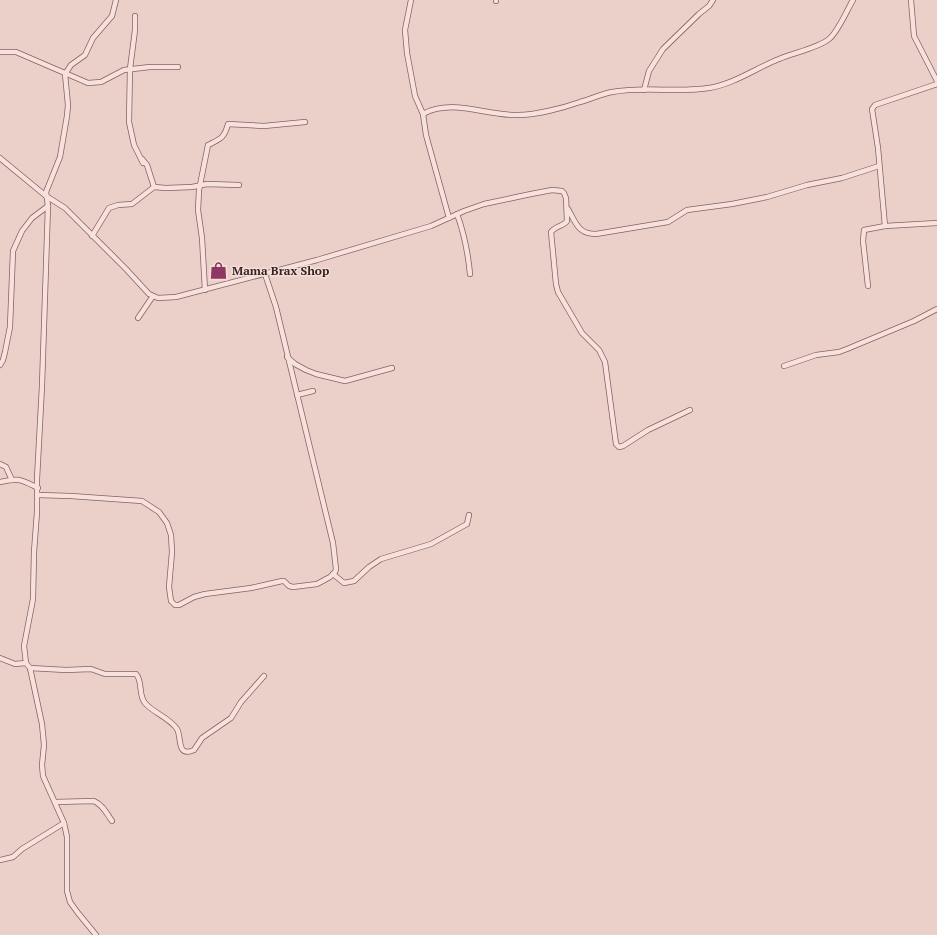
<svg xmlns="http://www.w3.org/2000/svg" width="937" height="935" font-family="'PT Serif',serif">
<style>
.lines{fill:none;stroke-linecap:round;stroke-linejoin:round}
.minor-casing{stroke:#856160;stroke-width:6}
.minor{stroke:#f6e1dc;stroke-width:4.5}
.labels{text-anchor:middle;dominant-baseline:central;stroke-width:3;stroke-linejoin:round;paint-order:stroke}
.poi-label{font-size:12px;font-weight:bold;fill:#372222;stroke:#f3ded8;text-anchor:start}
</style>
<rect width="100%" height="100%" fill="#ebd0ca"/>
<g class="lines">
<defs>
<g id="minor">
<polyline points="411,0 405,30 407,53 415,96 423,114 426,135 449,218"/>
<polyline points="911,0 914,36 937,81"/>
<polyline points="496,1 496,0"/>
<polyline points="135,16 135,30 130,69 129,122 134,145 143,163"/>
<polyline points="0,52 16,52 88,83 101,82 124,70 150,67 178,67"/>
<polyline points="644,90 649,71 663,49 699,14 709,6 713,0"/>
<path d="M423 114C452 98 487 116 518 115 536 115 563 108 580 102 591 99 601 94 612 92 644 86 677 93 709 88 734 84 756 68 779 59 793 53 818 48 829 39 838 32 847 10 853 0"/>
<path d="M0 158 46 196 65 208 126 269 149 294 158 298 176 297 317 260 431 226 464 211 484 204 531 194 552 190 562 191 564 193 566 198 567 221C564 226 555 226 551 232L556 284 558 292 582 333 599 350 605 362 616 444 619 447 623 446 648 430 690 410"/>
<polyline points="142,159 147,165 154,187"/>
<path d="M568 209C576 223 578 234 596 234L668 222 687 210 732 204 767 197 807 185 842 178 879 166"/>
<path d="M457 214C464 233 468 253 470 274"/>
<polyline points="885,226 878,148 872,109 875,105 937,84"/>
<polyline points="92,236 109,208 118,205 132,204 154,187 166,188 192,187 207,184 239,185"/>
<polyline points="868,286 863,241 864,230 885,226 937,223"/>
<path d="M205 290 202 238 198 210 199 190 208 145C220 139 224 139 228 124L264 126 305 122"/>
<polyline points="138,318 153,296"/>
<polyline points="287,357 295,364 306,370 316,374 345,381 392,368"/>
<polyline points="0,365 3,360 5,352 10,327 13,251 22,231 32,218 48,206"/>
<polyline points="784,366 816,355 839,352 847,349 914,321 937,309"/>
<polyline points="297,395 313,391"/>
<polyline points="0,464 6,467 12,480"/>
<path d="M0 482C20 478 20 479 38 488"/>
<polyline points="38,495 71,496 142,501 159,512 167,523 171,535 172,552 169,587 171,601 175,605 179,605 194,597 205,594 251,588 282,581 284,581 289,586 293,587 317,584 330,577 335,572 336,569 333,543 276,307 265,274"/>
<polyline points="333,574 344,583 354,581 369,567 381,559 431,544 467,524 469,515"/>
<polyline points="0,658 15,664 26,663"/>
<path d="M30 668 66 670 91 669 105 674H136C143 681 138 695 145 703 152 712 170 718 177 729 182 737 176 758 194 750L202 738 231 718 241 702 264 676"/>
<path d="M55 802 94 801C103 805 107 814 112 821"/>
<polyline points="0,860 13,857 22,849 64,823"/>
<polyline points="96,935 78,913 70,902 67,891 67,837 64,823 43,776 42,765 44,745 42,724 30,668 26,663 24,646 33,599 34,552 37,512 37,479 42,386 48,206 46,192 60,157 67,116 68,105 65,74 71,65 85,55 93,38 112,16 116,0"/>
</g>
</defs>
<use href="#minor" class="minor-casing"/>
<use href="#minor" class="minor"/>
</g>
<defs>
<symbol id="shop-bare" viewBox="-9 -9 18 18"><path d="M-5-2.5h2.3a2.7 3.5 0 0 1 5.4 0H5L5.5 6h-11ZM-1.5-2.5h3a1.5 2.3 0 0 0-3 0Z" fill="#8f3663" stroke="#f3ded8" stroke-width="2.5" paint-order="stroke"/></symbol>
</defs>
<g fill-rule="evenodd">
<use href="#shop-bare" x="206" y="258" width="25" height="25"/>
</g>
<g class="labels">
<g class="poi-label">
<text x="232" y="270">Mama Brax Shop</text>
</g>
</g>
</svg>
